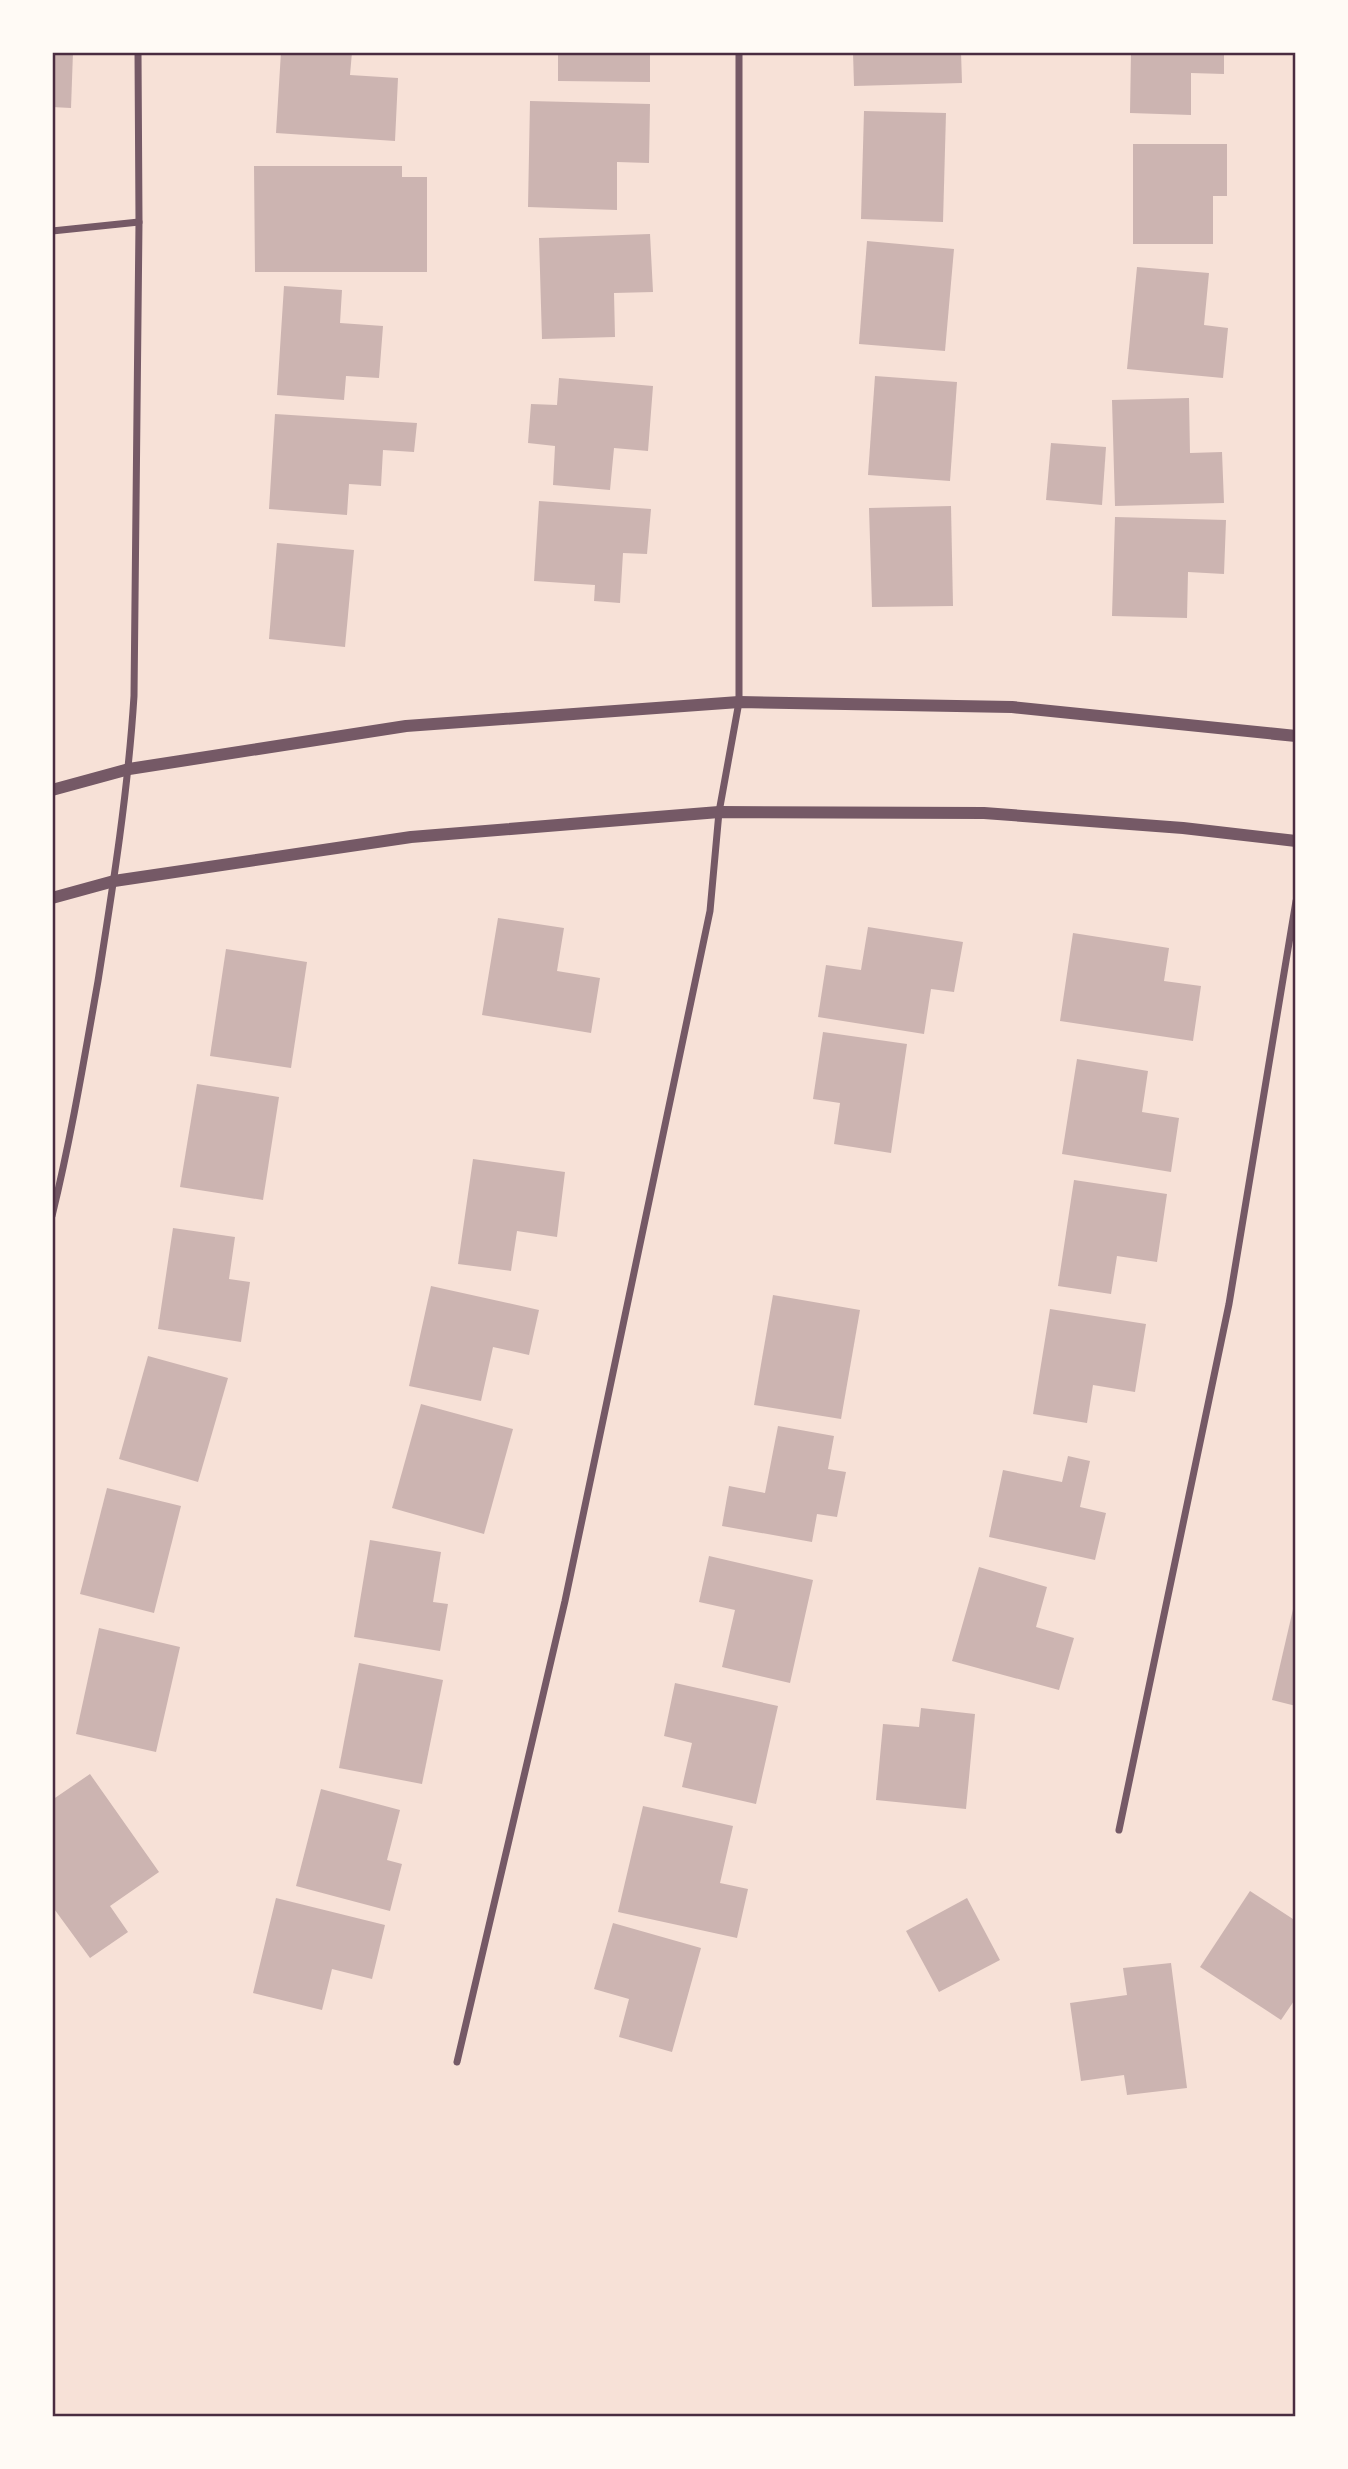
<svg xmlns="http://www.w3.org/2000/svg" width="1348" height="2469" font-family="'Asap Condensed',sans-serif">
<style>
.building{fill:#ccb4b1}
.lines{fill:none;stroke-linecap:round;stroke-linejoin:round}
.minor{stroke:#755966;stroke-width:7}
.tertiary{stroke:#755966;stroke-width:12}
.neatline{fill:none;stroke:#4a2c40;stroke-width:2.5}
</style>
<rect width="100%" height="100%" fill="#f7e1d7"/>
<g class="building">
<polygon points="52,52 73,52 71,108 52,107"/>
<polygon points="281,52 352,52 350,75 398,78 395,141 276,133"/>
<polygon points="558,52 650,52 650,82 558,81"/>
<polygon points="853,52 961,52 962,83 854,86"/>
<polygon points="1131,52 1224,52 1224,74 1191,73 1191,115 1130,113"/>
<polygon points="530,101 650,104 649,163 617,162 617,210 528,207"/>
<polygon points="864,111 946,113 943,222 861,219"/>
<polygon points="1133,144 1227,144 1227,196 1213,196 1213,244 1133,244"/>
<polygon points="254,166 402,166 402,177 427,177 427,272 255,272"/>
<polygon points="650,234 653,292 614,293 615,337 542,339 539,238"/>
<polygon points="867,241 954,249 945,351 859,344"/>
<polygon points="1137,267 1209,273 1204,325 1228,328 1223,378 1127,369"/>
<polygon points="284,286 342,290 340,323 383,326 379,378 346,376 344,400 277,395"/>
<polygon points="875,376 957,382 950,481 868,475"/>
<polygon points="559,378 653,386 648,451 614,448 610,490 553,485 555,446 528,443 531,404 557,405"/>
<polygon points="1189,398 1190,453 1222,452 1224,503 1115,506 1112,400"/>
<polygon points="275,414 417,423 414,452 383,450 381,486 349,484 347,515 269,509"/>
<polygon points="1051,443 1106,447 1102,505 1046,500"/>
<polygon points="539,501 651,509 647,554 623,553 620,603 594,601 595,585 534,581"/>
<polygon points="951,506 953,606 872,607 869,508"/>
<polygon points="1115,517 1226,520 1224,574 1188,572 1187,618 1112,616"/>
<polygon points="277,543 354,550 345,647 269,639"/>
<polygon points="498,918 564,928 557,971 600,978 591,1033 482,1015"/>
<polygon points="868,927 963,942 954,992 931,989 924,1034 818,1017 826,965 861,970"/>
<polygon points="1073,933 1169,948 1164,981 1201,986 1193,1041 1060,1021"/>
<polygon points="226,949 307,962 291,1068 210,1056"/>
<polygon points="823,1032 907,1044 891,1153 834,1144 840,1103 813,1099"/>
<polygon points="1077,1059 1148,1071 1142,1112 1179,1118 1171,1172 1062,1154"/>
<polygon points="197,1084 279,1097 263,1200 180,1187"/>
<polygon points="473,1159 565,1172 557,1237 517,1231 511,1271 458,1264"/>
<polygon points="1074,1180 1167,1194 1157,1262 1117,1256 1111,1294 1058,1286"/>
<polygon points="173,1228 235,1237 229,1279 250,1282 241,1342 158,1329"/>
<polygon points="431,1286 539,1310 529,1355 493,1347 481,1401 409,1386"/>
<polygon points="773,1295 860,1310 841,1419 754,1405"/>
<polygon points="1050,1309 1146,1324 1135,1392 1093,1385 1087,1423 1033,1414"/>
<polygon points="148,1356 228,1378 198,1482 119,1459"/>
<polygon points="421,1404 513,1429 484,1534 392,1508"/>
<polygon points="778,1426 834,1436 828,1469 846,1472 837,1517 817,1514 812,1542 722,1526 729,1486 765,1493"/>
<polygon points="1068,1456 1090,1461 1080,1507 1106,1513 1095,1560 989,1537 1003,1470 1062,1482"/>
<polygon points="107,1488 181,1506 154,1613 80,1594"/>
<polygon points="370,1540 441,1552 433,1602 448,1604 440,1651 354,1637"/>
<polygon points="709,1556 813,1580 790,1683 722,1667 735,1610 699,1602"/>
<polygon points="979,1567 1047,1587 1036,1627 1074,1638 1059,1690 952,1661"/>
<polygon points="1294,1605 1296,1605 1296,1706 1272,1700"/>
<polygon points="99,1628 180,1647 156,1752 76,1734"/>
<polygon points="359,1663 443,1680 422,1784 339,1768"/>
<polygon points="675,1683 778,1706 756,1804 682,1787 692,1743 664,1736"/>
<polygon points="921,1708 975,1714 966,1809 876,1800 883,1724 919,1727"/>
<polygon points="90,1774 159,1872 110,1906 128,1932 90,1958 52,1906 52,1800"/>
<polygon points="321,1789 400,1810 387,1860 402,1864 390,1911 296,1886"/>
<polygon points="643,1806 733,1826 720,1883 748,1889 737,1938 618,1912"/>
<polygon points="1250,1891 1296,1921 1296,1998 1281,2020 1200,1967"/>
<polygon points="276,1898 385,1925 372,1979 332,1969 322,2010 253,1993"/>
<polygon points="967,1898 1000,1960 939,1992 906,1931"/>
<polygon points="613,1923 701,1948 672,2052 619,2037 629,1999 594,1989"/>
<polygon points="1171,1963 1187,2088 1127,2095 1124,2075 1081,2081 1070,2003 1127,1995 1123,1968"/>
</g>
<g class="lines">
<g class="minor">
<polyline points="52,231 139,222"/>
<path d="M52 1216C71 1138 84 1060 98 981 113 886 128 792 134 696L139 222 138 52"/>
<polyline points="1119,1830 1229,1304 1296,901"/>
<polyline points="457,2062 565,1601 710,911 719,812 739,702 739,52"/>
</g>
<g class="tertiary">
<polyline points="52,790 129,769 406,726 739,702 1012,707 1296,736"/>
<polyline points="52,898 114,881 411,837 719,812 984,813 1183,828 1296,841"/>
</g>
</g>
<rect width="1348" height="2469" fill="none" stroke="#fffaf5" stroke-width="108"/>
<rect x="54" y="54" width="1240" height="2361" class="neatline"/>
</svg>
